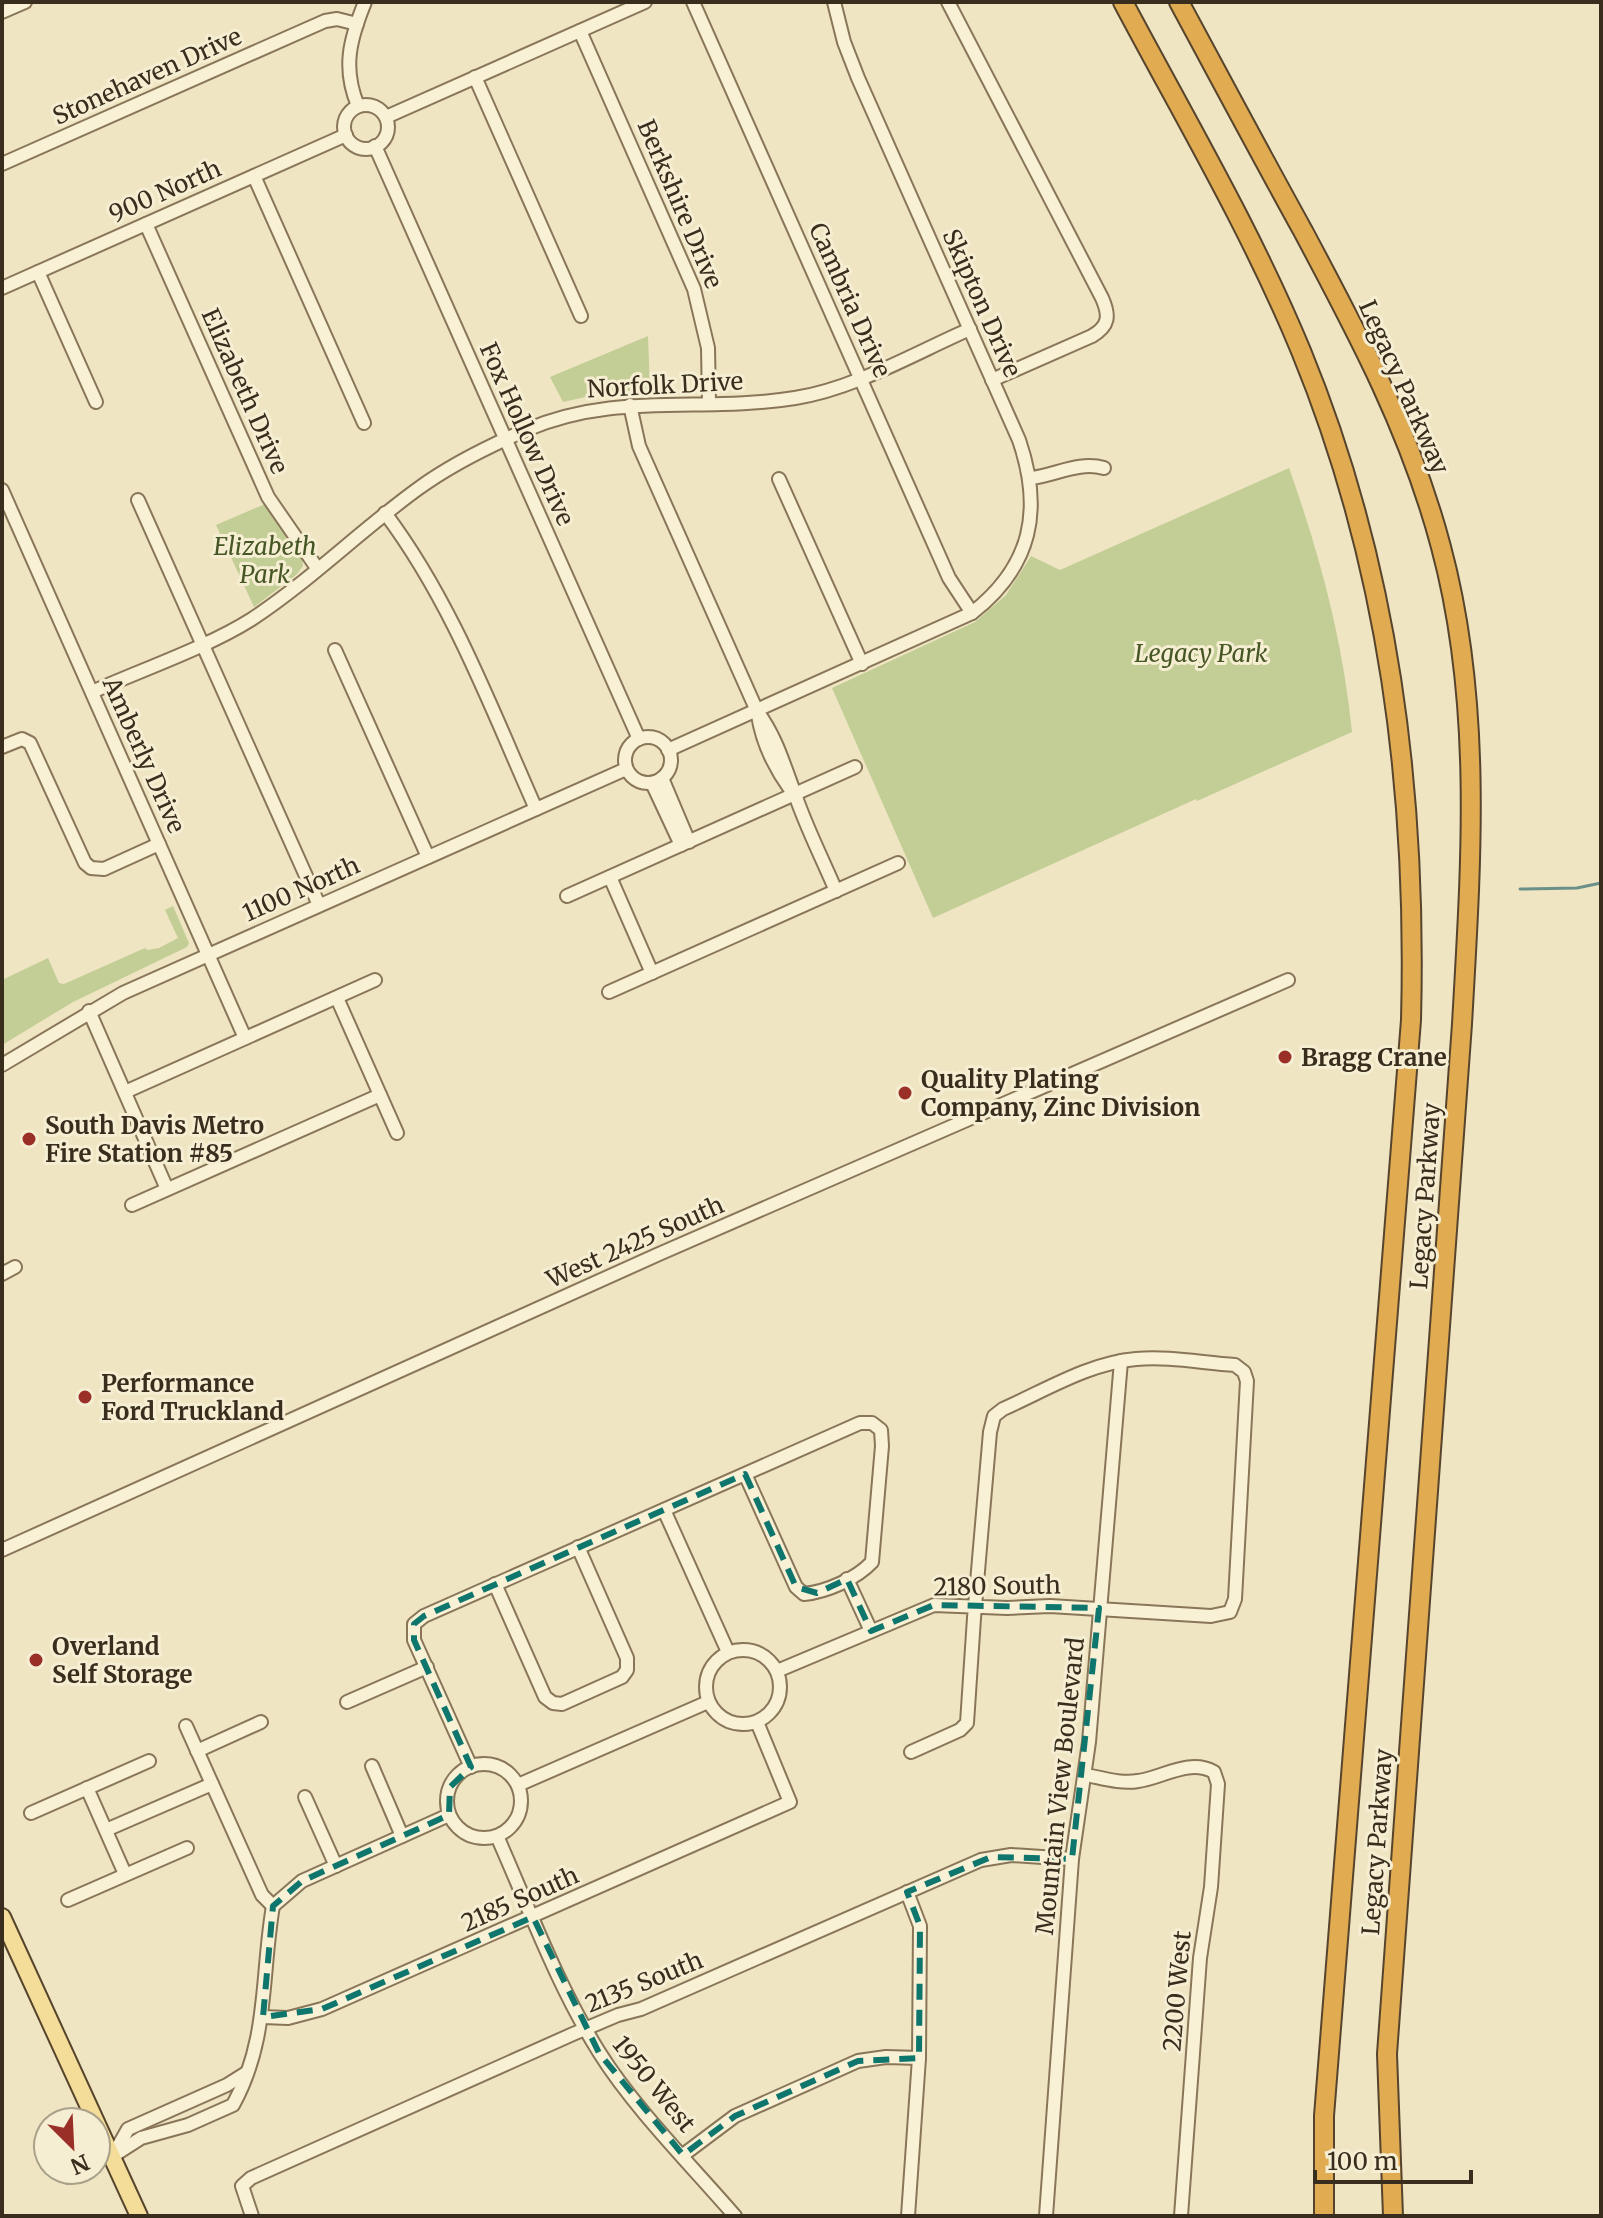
<svg xmlns="http://www.w3.org/2000/svg" width="1603" height="2218" font-family="Merriweather,serif">
<style>
.green{fill:#c3cd96}
.lines{fill:none;stroke-linecap:round;stroke-linejoin:round}
.stream{stroke:#6b9089;stroke-width:3}
.minor-casing{stroke:#897659;stroke-width:16}
.major-casing{stroke:#57442d;stroke-width:20}
.highway-casing{stroke:#57442d;stroke-width:22}
.minor{stroke:#f9f1d6;stroke-width:12}
.major{stroke:#f3dd99;stroke-width:16}
.highway{stroke:#e0ab51;stroke-width:18}
.marked{fill:none;stroke:#0f766e;stroke-width:6;stroke-dasharray:16 10;stroke-linejoin:round}
.poi-dot{fill:#9a2f28;stroke:#f6eed2;stroke-width:3}
.labels{text-anchor:middle;dominant-baseline:central;stroke-width:6;stroke-linejoin:round;paint-order:stroke}
.street-label{font-size:24px;fill:#392d1e;stroke:#f6eed2}
.park-label{font-size:24px;font-style:italic;fill:#465624;stroke:#f6eed2}
.poi-label{font-size:24px;font-weight:bold;fill:#392d1e;stroke:#f6eed2;text-anchor:start}
</style>
<rect width="100%" height="100%" fill="#efe5c2"/>
<g class="green">
<polygon points="648,336 650,390 612,391 563,402 550,377"/>
<path d="M1289 468C1320 555 1343 641 1352 732L1197 801 1196 799 933 918 832 688 975 622 1006 595 1031 556 1060 570Z"/>
<polygon points="265,504 302,559 303,566 296,575 254,607 216,525"/>
<polygon points="173,906 189,943 187,947 73,1002 2,1045 2,980 48,958 59,983 64,984 145,948 147,950 159,948 178,938 165,910"/>
</g>
<g class="lines">
<polyline class="stream" points="1520,889 1577,888 1601,883"/>
<defs>
<g id="minor">
<polyline points="693,2 949,578 972,613"/>
<path d="M948 2 1102 298C1110 316 1109 326 1092 336L992 380"/>
<polyline points="2,12 25,2"/>
<polyline points="580,31 694,289 708,348 709,402"/>
<polyline points="475,77 581,316"/>
<circle cx="366" cy="127" r="22"/>
<path d="M358 106C342 68 350 39 365 2"/>
<polyline points="386,117 645,2"/>
<polyline points="375,146 639,739"/>
<polyline points="2,164 325,21 337,19 357,24"/>
<polyline points="254,176 364,423"/>
<polyline points="146,224 268,497 317,568"/>
<polyline points="38,272 96,402"/>
<polyline points="2,288 346,135"/>
<path d="M630 405 639 446 757 711C777 738 784 766 796 797 807 829 823 860 836 891"/>
<path d="M1031 478C1056 475 1079 461 1104 468"/>
<polyline points="779,479 862,664"/>
<polyline points="2,490 245,1038"/>
<polyline points="138,500 319,905"/>
<path d="M385 513C452 602 491 708 536 809"/>
<polyline points="335,650 428,857"/>
<path d="M92 692C141 670 208 647 252 619 311 580 362 529 419 488 452 464 489 446 526 430 617 391 702 413 795 398 854 389 915 353 970 329"/>
<path d="M758 715C762 741 775 768 790 789"/>
<circle cx="648" cy="760" r="23"/>
<polyline points="2,747 22,739 30,743 85,863 91,868 104,869 159,844"/>
<path d="M668 750 972 613C1032 566 1043 510 1019 440L858 78 844 42 834 2"/>
<polyline points="662,778 689,842"/>
<polyline points="652,783 681,845"/>
<polyline points="610,877 652,973"/>
<polyline points="567,896 855,767"/>
<polyline points="609,992 898,863"/>
<polyline points="337,998 397,1133"/>
<polyline points="89,1011 167,1189"/>
<polyline points="2,1065 123,993 626,769"/>
<polyline points="125,1092 375,980"/>
<polyline points="132,1205 380,1095"/>
<polyline points="2,1274 15,1267"/>
<polyline points="664,1510 728,1652"/>
<polyline points="2,1550 659,1254 1288,980"/>
<polyline points="847,1579 871,1631"/>
<polyline points="495,1584 545,1697 553,1703 562,1704 622,1677 627,1670 627,1658 578,1547"/>
<circle cx="743" cy="1687" r="37"/>
<path d="M777 1671 934 1605 1007 1608 1050 1606 1211 1616 1230 1612 1235 1599 1247 1381 1244 1372 1235 1365C1203 1363 1168 1356 1136 1359 1089 1363 1046 1390 1003 1409L994 1416 990 1432 976 1594 974 1618 967 1723 960 1730 911 1752"/>
<polyline points="347,1702 427,1667"/>
<polyline points="186,1726 262,1895 273,1906"/>
<polyline points="197,1751 261,1722"/>
<circle cx="484" cy="1801" r="37"/>
<polyline points="372,1766 402,1836"/>
<path d="M471 1767 414 1640V1624L424 1616 860 1423H872L881 1430 882 1446 872 1562C856 1579 826 1592 804 1594L796 1587 745 1474"/>
<path d="M1086 1775C1102 1778 1121 1784 1138 1781 1162 1778 1189 1758 1214 1772L1218 1784 1211 1887 1200 1958 1181 2216"/>
<polyline points="518,1785 708,1702"/>
<polyline points="87,1788 125,1874"/>
<polyline points="305,1797 336,1866"/>
<polyline points="31,1813 149,1761"/>
<polyline points="106,1830 212,1784"/>
<path d="M497 1836C529 1908 557 1985 599 2052 634 2108 691 2165 735 2216"/>
<polyline points="907,1892 920,1926 919,2058 908,2216"/>
<polyline points="68,1900 187,1848"/>
<polyline points="263,2017 288,2018 322,2009 790,1802 757,1722"/>
<polyline points="115,2152 128,2129 227,2085 246,2073"/>
<polyline points="683,2155 735,2116 858,2061 886,2057 919,2058"/>
<path d="M113 2156 141 2138 188 2125 233 2105C269 2040 261 1975 273 1906L302 1881 449 1815"/>
<polyline points="252,2216 242,2186 251,2178 573,2034 618,2015 641,2009 981,1860 1011,1855 1072,1859"/>
<polyline points="1046,2216 1072,1859 1089,1742 1121,1361"/>
</g>
<polyline id="major" points="2,1917 139,2216"/>
<g id="highway">
<path d="M1123 2C1184 117 1251 230 1301 351 1389 565 1417 791 1411 1020L1324 2116V2216"/>
<path d="M1179 2C1220 78 1261 155 1303 231 1358 334 1411 433 1441 547 1483 703 1471 865 1462 1024L1387 2054 1393 2216"/>
</g>
</defs>
<use href="#minor" class="minor-casing"/>
<use href="#major" class="major-casing"/>
<use href="#highway" class="highway-casing"/>
<use href="#minor" class="minor"/>
<use href="#major" class="major"/>
<use href="#highway" class="highway"/>
</g>
<path class="marked" d="M745 1474 796 1587 817 1593 847 1579 871 1631 934 1605 1099 1608 1072 1859 991 1857 907 1892 920 1926 919 2058 858 2061 735 2116 683 2155 599 2053 533 1917 322 2009 263 2017 273 1906 302 1881 449 1815 450 1787 471 1767 414 1640V1624L424 1616Z"/>
<g class="poi-dot">
<circle cx="1285" cy="1057" r="8"/>
<circle cx="905" cy="1093" r="8"/>
<circle cx="29" cy="1139" r="8"/>
<circle cx="85" cy="1397" r="8"/>
<circle cx="36" cy="1660" r="8"/>
</g>
<g class="labels">
<g class="street-label">
<text transform="translate(147 76) rotate(-24)">Stonehaven Drive</text>
<text transform="translate(165 191) rotate(-24)">900 North</text>
<text transform="translate(680 204) rotate(67)">Berkshire Drive</text>
<text transform="translate(850 300) rotate(66)">Cambria Drive</text>
<text transform="translate(982 303) rotate(66)">Skipton Drive</text>
<text transform="translate(665 385) rotate(-3)">Norfolk Drive</text>
<text transform="translate(1404 387) rotate(66)">Legacy Parkway</text>
<text transform="translate(245 391) rotate(66)">Elizabeth Drive</text>
<text transform="translate(527 434) rotate(66)">Fox Hollow Drive</text>
<text transform="translate(144 755) rotate(66)">Amberly Drive</text>
<text transform="translate(301 889) rotate(-24)">1100 North</text>
<text transform="translate(1425 1196) rotate(-86)">Legacy Parkway</text>
<text transform="translate(635 1242) rotate(-24)">West 2425 South</text>
<text transform="translate(997 1586) rotate(-1)">2180 South</text>
<text transform="translate(1060 1786) rotate(-84)">Mountain View Boulevard</text>
<text transform="translate(1377 1842) rotate(-86)">Legacy Parkway</text>
<text transform="translate(520 1899) rotate(-24)">2185 South</text>
<text transform="translate(644 1982) rotate(-22)">2135 South</text>
<text transform="translate(1177 1991) rotate(-85)">2200 West</text>
<text transform="translate(654 2084) rotate(51)">1950 West</text>
</g>
<g class="park-label">
<text x="265" y="546">Elizabeth<tspan x="265" dy="28">Park</tspan></text>
<text x="1201" y="653">Legacy Park</text>
</g>
<g class="poi-label">
<text x="1301" y="1057">Bragg Crane</text>
<text x="921" y="1079">Quality Plating<tspan x="921" dy="28">Company, Zinc Division</tspan></text>
<text x="45" y="1125">South Davis Metro<tspan x="45" dy="28">Fire Station #85</tspan></text>
<text x="101" y="1383">Performance<tspan x="101" dy="28">Ford Truckland</tspan></text>
<text x="52" y="1646">Overland<tspan x="52" dy="28">Self Storage</tspan></text>
</g>
</g>
<rect width="1603" height="2218" fill="none" stroke="#392d1e" stroke-width="8"/>
<g transform="translate(72 2146) rotate(156)"><circle r="38" fill="#f6eed2" stroke="#aaa18a" stroke-width="2"/>
<path d="M0-6L14 30L0 20L-14 30Z" fill="#9a2f28"/>
<text y="-12" font-size="22" font-weight="bold" text-anchor="middle" fill="#392d1e">N</text>
</g>
<path d="M1315 2170v12h156v-12" fill="none" stroke="#392d1e" stroke-width="4"/>
<text x="1327" y="2170" font-size="24" fill="#392d1e" stroke="#f6eed2" stroke-width="6" paint-order="stroke">100 m</text>
</svg>
